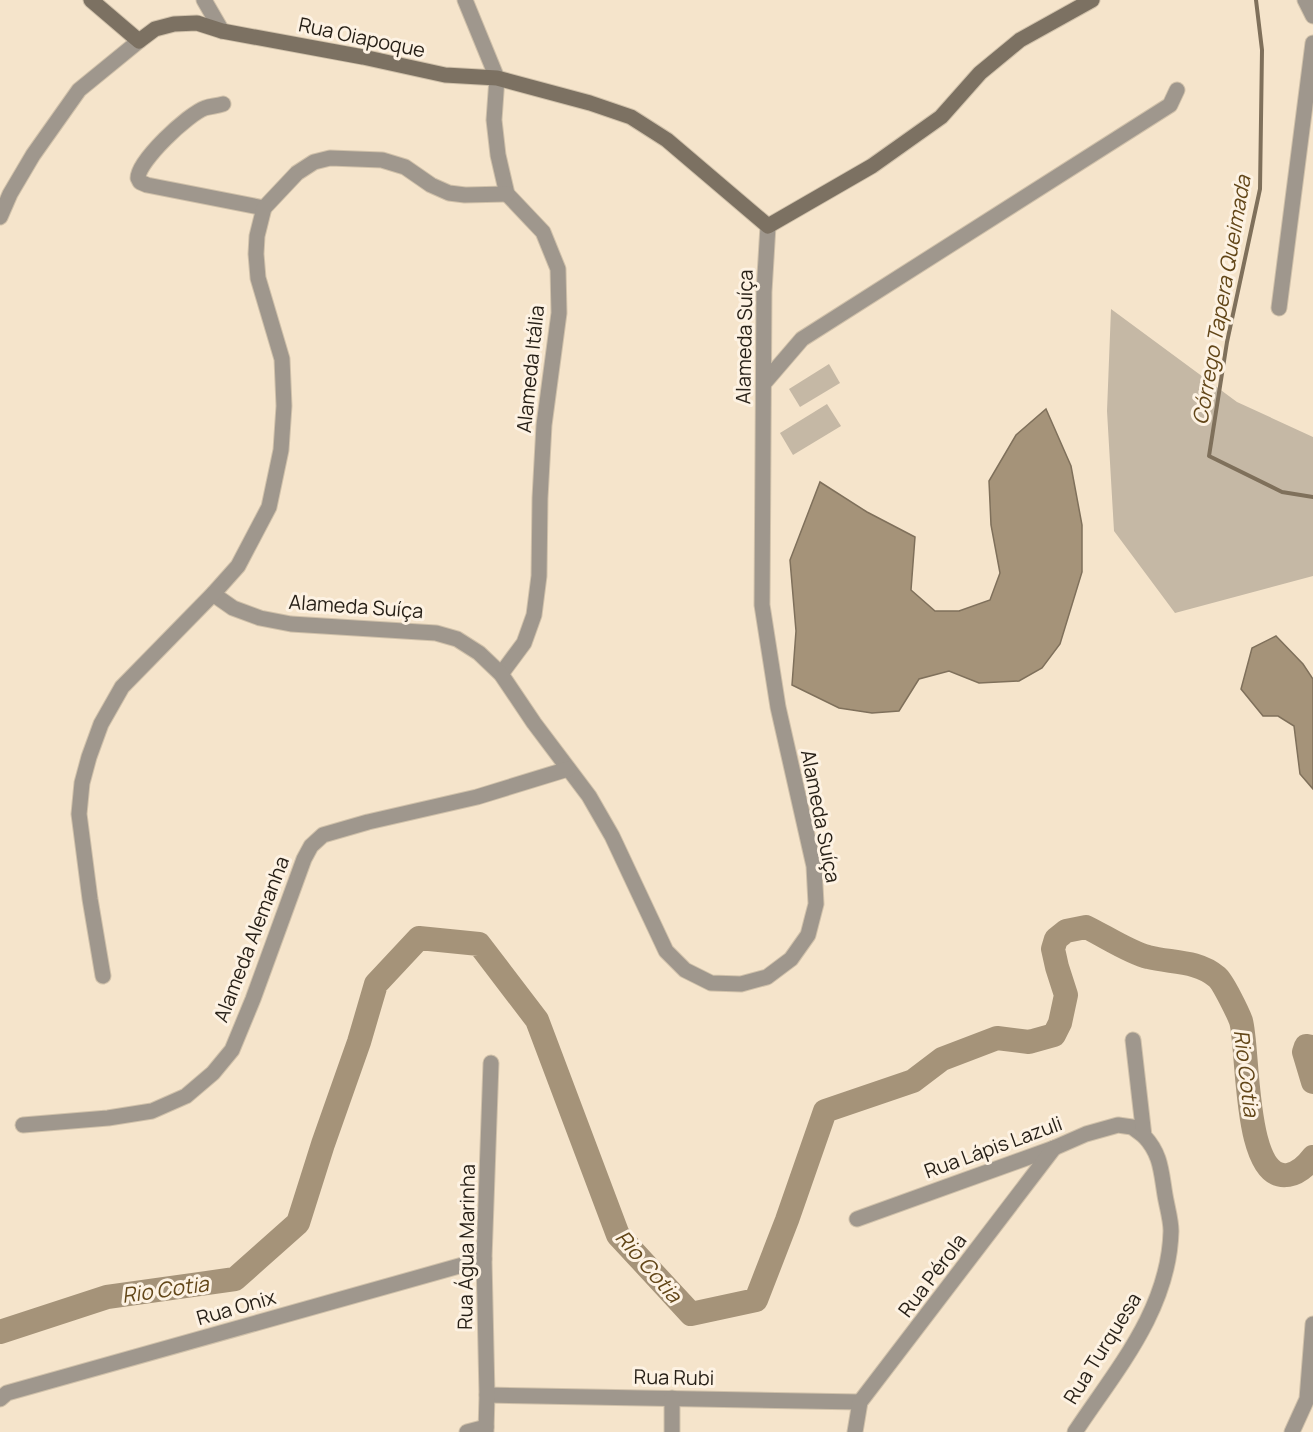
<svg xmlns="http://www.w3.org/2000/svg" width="1313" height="1432" font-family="Manrope,sans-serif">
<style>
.green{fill:#c5b8a5}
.water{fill:#a59379;stroke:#7f705b;stroke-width:1.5}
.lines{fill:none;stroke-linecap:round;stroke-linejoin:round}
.stream{stroke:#7f705b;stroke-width:4}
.river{stroke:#a59379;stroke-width:24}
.street-casing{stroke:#d0c1aa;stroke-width:17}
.secondary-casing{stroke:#d0c1aa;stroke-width:17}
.street{stroke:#9f978d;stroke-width:15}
.secondary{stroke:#7c7162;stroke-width:15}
.labels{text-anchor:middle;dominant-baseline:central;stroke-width:6;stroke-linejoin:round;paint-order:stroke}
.street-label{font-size:20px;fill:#261f16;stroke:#fdf2e3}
.water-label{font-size:21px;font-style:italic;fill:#624618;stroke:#fdf2e3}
</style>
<rect width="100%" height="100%" fill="#f5e4cb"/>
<g class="green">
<polygon points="1111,309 1237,402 1313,437 1313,576 1175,613 1114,531 1107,411"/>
<polygon points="829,364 840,383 800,407 789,389"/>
<polygon points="827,404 841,426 793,455 780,433"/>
</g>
<g class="water">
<polygon points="1046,409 1071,466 1082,525 1082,572 1060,644 1042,668 1019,681 979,683 949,671 919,679 899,711 872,713 839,708 792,685 796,631 790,560 820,482 867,512 915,537 911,590 935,611 959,611 990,600 1000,573 991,525 989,481 1016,435"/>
<polygon points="1276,636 1303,664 1313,679 1313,789 1300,774 1294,726 1278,716 1263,716 1241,689 1252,648"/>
</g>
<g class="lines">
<polyline class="stream" points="1256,0 1262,50 1260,189 1227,342 1209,456 1282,492 1313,497"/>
<g class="river">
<polyline points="1313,1047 1306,1046 1304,1052 1313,1082"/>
<path d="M0 1332 107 1297 235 1279 298 1223 323 1144 359 1042 376 984 419 938 479 944 537 1020 618 1235 691 1314 756 1300 787 1220 825 1111 913 1081 942 1059 997 1038 1029 1042 1054 1035 1060 1023 1066 995 1057 967 1053 949 1056 939 1066 931 1086 927C1103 935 1130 953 1148 957 1171 963 1197 960 1217 977 1223 982 1238 1013 1241 1021 1249 1049 1243 1182 1288 1175 1299 1173 1307 1165 1313 1157"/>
</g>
<defs>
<g id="street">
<polyline points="204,0 222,31"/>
<polyline points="465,0 497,78 494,120 498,155 507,194 543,232 558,269 559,313 544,425 540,498 539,576 534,615 524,643 501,674"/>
<polyline points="1305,0 1313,16"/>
<path d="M223 104C217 106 211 106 205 108 188 114 138 161 138 178L140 182 147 185 264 208"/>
<polyline points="0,217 10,194 33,155 79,90 139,41"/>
<polyline points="1279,308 1313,43"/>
<polyline points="765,382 802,339 1170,105 1177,90"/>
<polyline points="213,594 233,608 260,618 291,624 436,633 457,639 479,653 501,674 534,723 589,796 612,836 666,951 685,970 711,983 741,984 767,977 791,959 808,935 816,904 814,866 778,707 762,605 764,292 768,226"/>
<polyline points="103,976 90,899 79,814 82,783 89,757 101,724 122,687 213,594 238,566 269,507 281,450 284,406 282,359 258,278 256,254 257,236 264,208 297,173 314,162 330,158 382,160 405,167 431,185 449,193 465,195 507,194"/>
<polyline points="23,1125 108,1118 152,1111 186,1096 213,1073 232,1050 253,999 304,859 311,846 323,835 368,822 477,797 568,769"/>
<polyline points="857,1219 1054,1148 1086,1134 1118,1125 1132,1127 1144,1136"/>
<polyline points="487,1395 860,1402"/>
<polyline points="0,1399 7,1393 484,1259"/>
<polyline points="467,1432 486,1427"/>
<polyline points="486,1432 487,1395 484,1259 491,1063"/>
<polyline points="672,1432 672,1398"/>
<polyline points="855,1432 860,1402 1054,1148"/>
<path d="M1075 1432C1116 1370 1169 1310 1171 1231 1171 1220 1167 1207 1165 1195 1161 1171 1161 1154 1144 1136L1133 1040"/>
<polyline points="1292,1432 1307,1399 1313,1324"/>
</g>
<polyline id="secondary" points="91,0 139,41 155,29 174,24 197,23 222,31 363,57 445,75 497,78 590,103 631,117 667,140 768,226 872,166 941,117 980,73 1020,40 1092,0"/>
</defs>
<use href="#street" class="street-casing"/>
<use href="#secondary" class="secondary-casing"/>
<use href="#street" class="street"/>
<use href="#secondary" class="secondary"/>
</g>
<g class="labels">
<g class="street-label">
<text transform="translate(362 37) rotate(12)">Rua Oiapoque</text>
<text transform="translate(744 337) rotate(-89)">Alameda Suíça</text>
<text transform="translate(530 369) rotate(-84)">Alameda Itália</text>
<text transform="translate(356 606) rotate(4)">Alameda Suíça</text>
<text transform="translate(821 816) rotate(79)">Alameda Suíça</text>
<text transform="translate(251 939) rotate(-69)">Alameda Alemanha</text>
<text transform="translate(993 1147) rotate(-20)">Rua Lápis Lazuli</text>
<text transform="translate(466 1247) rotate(-89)">Rua Água Marinha</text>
<text transform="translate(932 1275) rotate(-53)">Rua Pérola</text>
<text transform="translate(236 1307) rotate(-16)">Rua Onix</text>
<text transform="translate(1102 1348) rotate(-58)">Rua Turquesa</text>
<text transform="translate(674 1377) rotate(1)">Rua Rubi</text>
</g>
<g class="water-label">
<text transform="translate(1221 300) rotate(-80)">Córrego Tapera Queimada</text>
<text transform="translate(1247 1073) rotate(83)">Rio Cotia</text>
<text transform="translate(649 1266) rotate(49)">Rio Cotia</text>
<text transform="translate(165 1289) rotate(-8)">Rio Cotia</text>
</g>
</g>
</svg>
